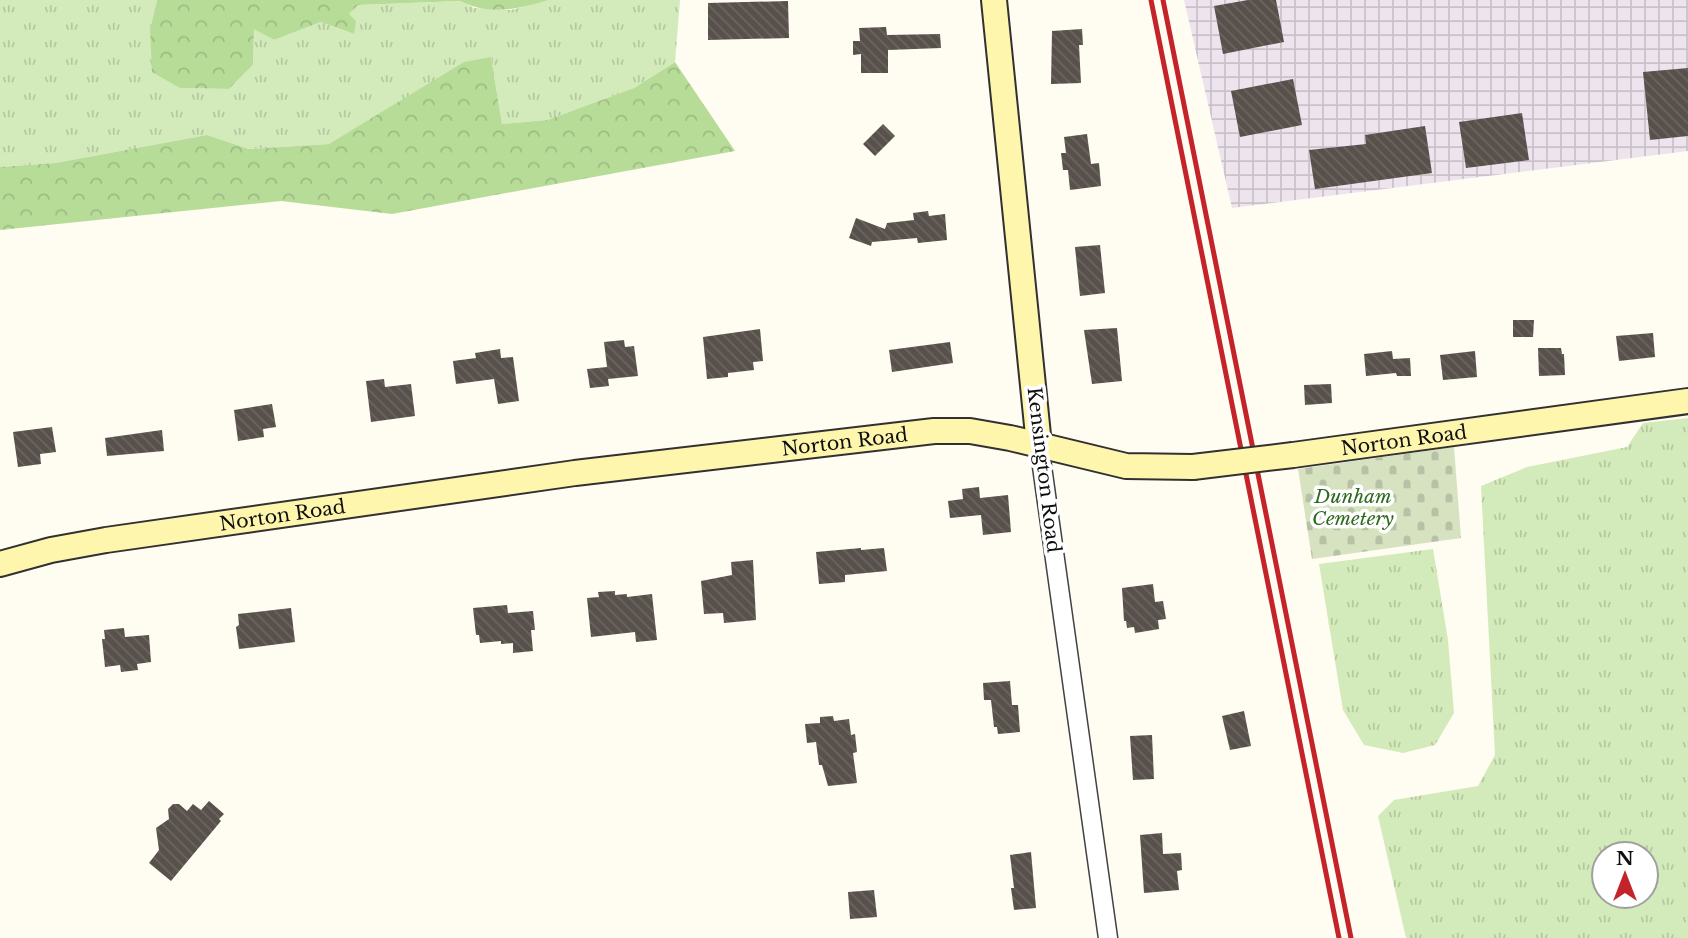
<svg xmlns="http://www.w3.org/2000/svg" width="1688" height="938" font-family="'Libre Baskerville',serif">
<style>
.industrial{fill:url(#industrial-grid)}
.grass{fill:url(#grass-tufts);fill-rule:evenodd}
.forest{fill:url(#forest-crowns)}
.cemetery{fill:url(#cemetery-stones)}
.building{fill:url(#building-back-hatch)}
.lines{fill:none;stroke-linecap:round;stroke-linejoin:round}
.street-casing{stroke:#424242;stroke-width:21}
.secondary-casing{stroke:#313131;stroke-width:28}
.street{stroke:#fff;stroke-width:18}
.secondary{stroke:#fff6ad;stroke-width:24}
.rail{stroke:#c4232a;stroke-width:5}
.secondary-bridge-casing{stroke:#313131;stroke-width:28;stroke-linecap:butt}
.secondary-bridge{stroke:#fff6ad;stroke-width:24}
.labels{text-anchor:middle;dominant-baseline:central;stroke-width:7;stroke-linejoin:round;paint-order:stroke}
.street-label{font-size:19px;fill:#0f0f0f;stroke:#fff}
.park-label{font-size:19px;font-style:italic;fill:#2d691d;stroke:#fff}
</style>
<defs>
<pattern id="industrial-grid" width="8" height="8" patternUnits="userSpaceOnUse" patternTransform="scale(1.75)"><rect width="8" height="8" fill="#ede4ee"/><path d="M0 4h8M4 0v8" fill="none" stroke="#cac2cb"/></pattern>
<pattern id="grass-tufts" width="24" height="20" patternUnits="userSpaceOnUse" patternTransform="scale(1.75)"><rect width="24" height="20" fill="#d3ebba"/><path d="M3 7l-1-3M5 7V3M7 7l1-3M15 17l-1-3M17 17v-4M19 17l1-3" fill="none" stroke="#b4c89f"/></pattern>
<pattern id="forest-crowns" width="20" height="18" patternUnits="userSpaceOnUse" patternTransform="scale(1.75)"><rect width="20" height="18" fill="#b7dc98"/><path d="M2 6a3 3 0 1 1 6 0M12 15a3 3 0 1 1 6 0" fill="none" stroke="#9cbc82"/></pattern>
<pattern id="cemetery-stones" width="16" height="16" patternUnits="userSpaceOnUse" patternTransform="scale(1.75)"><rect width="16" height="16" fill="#d7e2c1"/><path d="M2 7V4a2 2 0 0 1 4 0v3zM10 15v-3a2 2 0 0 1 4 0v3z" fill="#b7c1a5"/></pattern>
<pattern id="building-back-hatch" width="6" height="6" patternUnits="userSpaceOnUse" patternTransform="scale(1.75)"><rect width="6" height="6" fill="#58504b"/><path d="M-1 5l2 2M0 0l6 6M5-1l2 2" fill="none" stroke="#6b6561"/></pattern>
</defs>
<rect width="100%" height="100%" fill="#fffcf2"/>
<polygon class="industrial" points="1184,0 1688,0 1688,151 1232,208"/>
<g class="grass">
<polygon points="0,0 157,0 150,29 180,88 229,89 253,65 254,28 274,40 321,22 354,34 349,14 358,5 460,1 474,8 511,10 549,0 680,0 675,62 634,88 547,120 502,124 491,57 329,144 249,149 207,135 55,163 0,167"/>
<path d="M1688 418V938H1406L1378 816 1394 800 1478 786 1495 755 1481 486 1527 467 1627 447 1643 423ZM1604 854H1646V896H1604Z"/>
<polygon points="1433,549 1448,640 1454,713 1435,745 1403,753 1364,745 1343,710 1319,564"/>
</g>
<g class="forest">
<path d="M157 0H549C519 9 489 16 460 1L358 5 349 14 356 21 354 34 321 22 274 40 254 29 253 65 229 89 180 88 152 72 150 29Z"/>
<polygon points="491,57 502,124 547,120 634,88 675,62 735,151 392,214 281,201 0,230 0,167 55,163 207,135 249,149 329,144 464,62"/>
</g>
<polygon class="cemetery" points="1454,447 1461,538 1312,559 1298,469"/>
<g class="building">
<polygon points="1248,0 1276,0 1284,42 1223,54 1214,6"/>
<polygon points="788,1 789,38 708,40 708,3"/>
<polygon points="886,27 887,35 940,34 941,48 888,50 888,73 861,73 861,54 853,55 853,41 860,41 859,28"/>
<polygon points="1082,29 1083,45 1079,45 1081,83 1051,84 1052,31"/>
<polygon points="1688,68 1688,136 1650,140 1643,72"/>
<polygon points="1293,79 1302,125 1240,137 1231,91"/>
<polygon points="1522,113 1529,160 1466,168 1459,122"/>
<polygon points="883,124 895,136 875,156 863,144"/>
<polygon points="1425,126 1432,173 1315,189 1309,150 1366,144 1365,135"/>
<polygon points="1087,134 1091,164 1099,163 1101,186 1070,190 1068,170 1063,170 1061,153 1066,153 1064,137"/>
<polygon points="928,211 929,216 945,214 947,240 918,243 917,238 872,242 871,246 849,238 856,218 885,229 887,223 914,220 913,213"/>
<polygon points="1100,245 1105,293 1080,296 1075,247"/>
<polygon points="1513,320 1534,320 1533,337 1513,337"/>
<polygon points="1117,328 1122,381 1092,384 1084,330"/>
<polygon points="760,329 763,361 753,362 754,370 728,373 728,377 707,379 703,337"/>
<polygon points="1653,333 1655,357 1619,361 1616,336"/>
<polygon points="624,340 625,347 634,346 638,376 608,379 609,386 590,388 587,369 607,367 604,342"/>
<polygon points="950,342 953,363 892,372 889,350"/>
<polygon points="1538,348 1561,348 1562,354 1564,354 1565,375 1539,376"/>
<polygon points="500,349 501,358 513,357 519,401 498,404 494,379 456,384 453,361 476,358 475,353"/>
<polygon points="1392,351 1393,359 1410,358 1411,376 1397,376 1396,373 1366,376 1364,354"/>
<polygon points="1475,351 1477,377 1443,380 1440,355"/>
<polygon points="384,379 385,387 411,384 415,416 371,422 366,381"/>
<polygon points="1331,384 1332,403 1305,405 1304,385"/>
<polygon points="272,404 276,427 263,429 264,437 238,441 234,410"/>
<polygon points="52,427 56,452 40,454 41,464 18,467 13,432"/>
<polygon points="162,430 164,451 107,456 105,438"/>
<polygon points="979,487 980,498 1008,495 1011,532 983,535 981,515 950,518 948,501 963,499 962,489"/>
<polygon points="861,548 861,550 884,548 887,571 845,575 845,582 819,584 816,552"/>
<polygon points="753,560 756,620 724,623 723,613 704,614 701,581 732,575 731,562"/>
<polygon points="1153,584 1155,602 1163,601 1166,619 1158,620 1159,629 1135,633 1134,627 1127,628 1126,621 1124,621 1122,588"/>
<polygon points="615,591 615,595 627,594 627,597 652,594 657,640 636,642 635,632 591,637 587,598 599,597 598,592"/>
<polygon points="507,605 508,613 533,611 535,630 531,630 533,651 513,653 513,643 501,644 501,641 480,643 479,635 476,635 473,608"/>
<polygon points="291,608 295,642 239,649 236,627 239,625 238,614"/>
<polygon points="124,628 125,637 149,635 151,662 137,664 138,670 121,672 120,665 105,667 102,639 105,639 104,630"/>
<polygon points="1010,681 1012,705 1018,705 1020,732 998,734 997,727 994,727 991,700 984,700 983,683"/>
<polygon points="1244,711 1251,746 1230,750 1222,716"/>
<polygon points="833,716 834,721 849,719 851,735 855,734 857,752 853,753 857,783 828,786 822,765 819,765 816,742 807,743 805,724 820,723 820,717"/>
<polygon points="1152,735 1154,779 1133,780 1130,736"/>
<polygon points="209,801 224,814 219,819 221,821 171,881 149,863 159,850 156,828 169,819 168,809 173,804 179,804 187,811 193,804 201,810"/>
<polygon points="1162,833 1163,854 1181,853 1182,870 1177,871 1179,890 1144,893 1140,835"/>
<polygon points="1031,852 1036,908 1014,910 1011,888 1014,888 1010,855"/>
<polygon points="874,890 877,917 850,919 848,892"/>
</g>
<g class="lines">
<defs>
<polyline id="street" points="1039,445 1108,938"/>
<g id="secondary">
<polyline points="994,0 1039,445"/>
<path id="s1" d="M1293 455 1688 401"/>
<path id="s2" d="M0 564 51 550 106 540 575 473 934 431H970L1010 438 1126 466 1193 467"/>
</g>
</defs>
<use href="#street" class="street-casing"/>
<use href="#secondary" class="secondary-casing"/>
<use href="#street" class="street"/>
<use href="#secondary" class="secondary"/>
<g class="rail">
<polyline points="1151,0 1339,938"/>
<polyline points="1163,0 1351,938"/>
</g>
<defs>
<polyline id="secondary-bridge" points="1193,467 1293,455"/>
</defs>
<use href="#secondary-bridge" class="secondary-bridge-casing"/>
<use href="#secondary-bridge" class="secondary-bridge"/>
</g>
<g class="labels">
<g class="street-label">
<text stroke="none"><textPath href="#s1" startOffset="112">Norton Road</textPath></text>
<text stroke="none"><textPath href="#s2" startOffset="854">Norton Road</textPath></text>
<text transform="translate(1044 470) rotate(83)">Kensington Road</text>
<text stroke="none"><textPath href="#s2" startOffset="287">Norton Road</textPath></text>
</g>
<g class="park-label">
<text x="1353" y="496">Dunham<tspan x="1353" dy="22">Cemetery</tspan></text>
</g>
</g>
<g transform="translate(1625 875)"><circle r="33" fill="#ffffff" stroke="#9f9f9f" stroke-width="2"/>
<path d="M0-5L12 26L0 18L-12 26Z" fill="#c4232a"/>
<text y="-10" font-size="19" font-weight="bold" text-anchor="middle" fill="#0f0f0f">N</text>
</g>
</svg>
